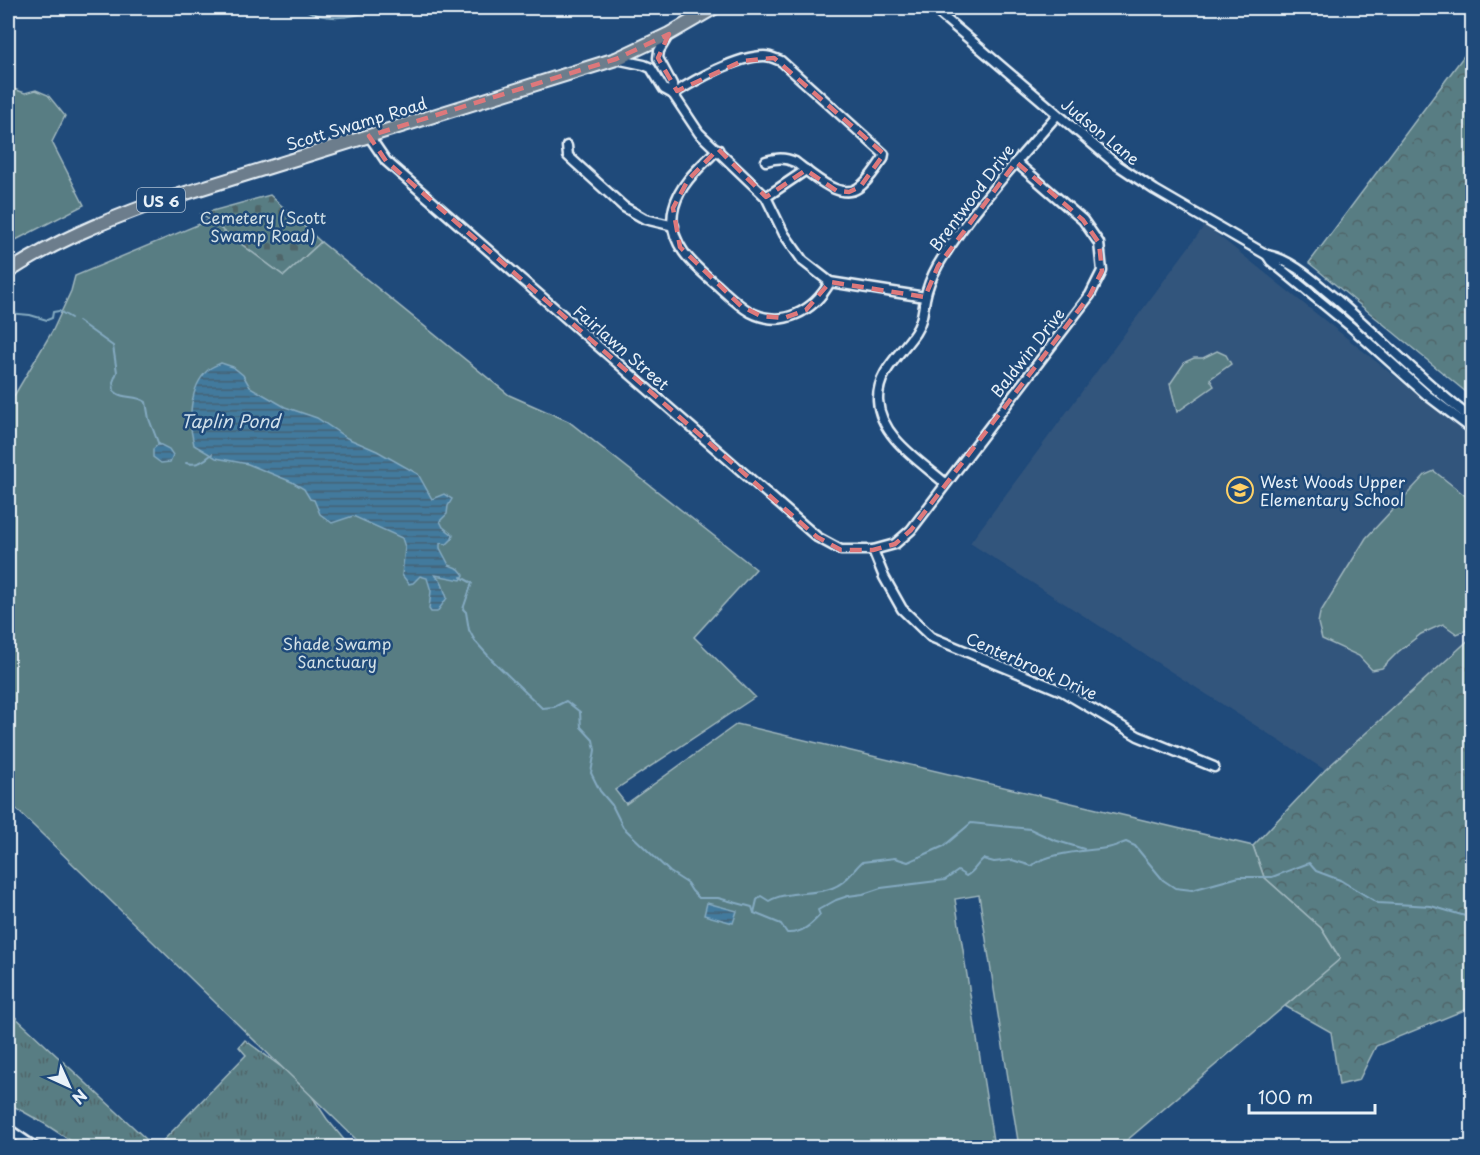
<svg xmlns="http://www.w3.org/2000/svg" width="1480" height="1155" font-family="'Playpen Sans',sans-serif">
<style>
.built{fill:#33557c}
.grass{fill:url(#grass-tufts);stroke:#a0b7be;stroke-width:1.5}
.forest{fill:url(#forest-crowns);stroke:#a0b7be;stroke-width:1.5}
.cemetery{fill:url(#cemetery-stones);stroke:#a0b7be;stroke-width:1.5}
.park{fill:#587d83;stroke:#a0b7be;stroke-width:1.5}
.water{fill:url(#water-rules);stroke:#84aac1;stroke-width:1.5}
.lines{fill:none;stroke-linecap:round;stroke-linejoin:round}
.stream{stroke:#84aac1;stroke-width:2}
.minor-casing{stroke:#e8f1f8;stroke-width:13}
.highway-casing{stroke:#e8f1f8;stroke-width:16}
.minor{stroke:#1f4a7a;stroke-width:8}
.highway{stroke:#6c7d8c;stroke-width:12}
.marked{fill:none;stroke:#dd787b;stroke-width:4.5;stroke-dasharray:12 8;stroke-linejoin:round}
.labels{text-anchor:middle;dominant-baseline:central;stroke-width:5;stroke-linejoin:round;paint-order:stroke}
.shield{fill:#1f4a7a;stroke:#acbfd2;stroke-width:1.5}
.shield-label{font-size:15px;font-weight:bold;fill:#e8f1f8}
.street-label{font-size:16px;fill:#e8f1f8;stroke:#1f4a7a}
.park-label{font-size:16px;fill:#d2e0e6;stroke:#1f4a7a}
.poi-label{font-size:16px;fill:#e8f1f8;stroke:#1f4a7a;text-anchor:start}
.water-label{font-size:18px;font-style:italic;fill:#cfdfea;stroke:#1f4a7a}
</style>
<defs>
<pattern id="grass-tufts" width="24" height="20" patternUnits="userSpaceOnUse" patternTransform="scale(1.5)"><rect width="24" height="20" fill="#587d83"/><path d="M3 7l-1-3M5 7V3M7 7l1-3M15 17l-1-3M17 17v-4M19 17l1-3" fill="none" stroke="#506569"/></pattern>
<pattern id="forest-crowns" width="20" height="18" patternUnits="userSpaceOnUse" patternTransform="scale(1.5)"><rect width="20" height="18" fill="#587d83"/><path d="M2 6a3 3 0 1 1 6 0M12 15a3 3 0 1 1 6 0" fill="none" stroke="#506569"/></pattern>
<pattern id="cemetery-stones" width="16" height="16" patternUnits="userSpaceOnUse" patternTransform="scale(1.5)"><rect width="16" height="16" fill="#587d83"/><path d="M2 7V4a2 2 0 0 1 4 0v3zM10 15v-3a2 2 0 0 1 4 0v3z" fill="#506569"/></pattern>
<pattern id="water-rules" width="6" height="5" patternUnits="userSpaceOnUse" patternTransform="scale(1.5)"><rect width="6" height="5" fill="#427a9d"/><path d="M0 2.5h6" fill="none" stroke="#446174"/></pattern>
</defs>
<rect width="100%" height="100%" fill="#1f4a7a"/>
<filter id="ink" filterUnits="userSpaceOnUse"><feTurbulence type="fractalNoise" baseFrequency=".0167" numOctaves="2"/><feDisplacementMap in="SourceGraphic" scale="12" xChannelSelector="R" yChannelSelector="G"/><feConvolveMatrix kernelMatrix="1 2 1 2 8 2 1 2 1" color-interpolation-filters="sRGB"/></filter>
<g filter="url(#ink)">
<polygon class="built" points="1205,225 1472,438 1472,637 1325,770 970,543"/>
<g class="grass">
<polygon points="12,1014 146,1139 154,1147 80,1147 45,1124 8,1103 8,1019"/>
<polygon points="245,1040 303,1083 327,1119 350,1147 156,1148 246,1055 239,1047"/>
</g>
<g class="forest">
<polygon points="1472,45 1472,397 1309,263"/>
<polygon points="1472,637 1472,1007 1376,1046 1359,1080 1339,1085 1331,1032 1285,1006 1340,958 1321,928 1264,877 1253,846 1325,770"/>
</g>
<polygon class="cemetery" points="270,195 321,242 284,276 201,214"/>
<g class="park">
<polygon points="8,87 25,93 36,90 48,95 65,116 52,142 84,205 8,244"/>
<polygon points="209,220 284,276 321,242 509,395 568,421 756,569 694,637 755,697 615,790 626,804 737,724 1253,846 1264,877 1321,928 1340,959 1119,1147 1019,1147 979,895 955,899 994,1147 364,1147 8,801 8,406 53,330 71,291 75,276"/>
<polygon points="1217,351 1226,355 1231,364 1210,379 1214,386 1177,412 1170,384 1185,362 1194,358 1203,358"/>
<polygon points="1434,471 1472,501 1472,628 1457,634 1443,624 1421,634 1398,652 1382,668 1372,670 1359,656 1322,639 1318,623 1320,613 1366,538 1425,475"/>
</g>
<g class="water">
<path d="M221 363 233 367 243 375 250 387 285 407 317 418 347 438 377 451 418 474 432 499 444 494 452 499 448 506 447 514 440 521 443 527 453 535 452 539 447 544 440 543V548L449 565 459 569 464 575 461 580 435 575 441 581 447 598 437 612H431L429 609 431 591 427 578 420 576 413 583 409 584 402 575 405 547 402 538 353 516 332 523 320 514 314 500 310 499 304 489 292 482 248 464 216 458 194 445C188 422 189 387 208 370 211 367 217 365 221 363Z"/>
<polygon points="159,444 169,449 173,455 170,462 161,463 153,457 153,449"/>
<polygon points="707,903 737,911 733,923 704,915"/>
</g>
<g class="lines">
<g class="stream">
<path d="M302 8C325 22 353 18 377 8"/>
<polyline points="8,313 30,315 47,320 52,318 53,312 59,311 71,318"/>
<path d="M78 321 113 346 117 372 113 382 114 391C123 400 135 394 146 402L149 419 159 445"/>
<path d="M186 463C197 466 204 461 212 454"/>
<path d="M461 577 472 583 463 609 466 612 469 630 475 641 492 660 542 708 554 707 566 701 580 712 581 727 593 740 595 750 591 773 600 791 612 805 623 827 670 872 687 883 692 891 699 898H718L752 907 754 913 781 924 787 933C801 934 811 925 820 915L818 910 836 900 848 896 863 894 881 888 945 880 958 871 966 876C974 872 976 865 983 859L994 862 1012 860 1032 866C1044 853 1088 851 1107 848 1113 847 1120 844 1126 842L1135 846 1163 880 1175 888 1192 890 1239 877H1272L1309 863 1316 871 1340 880 1378 903 1431 906 1472 918"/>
<path d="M754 913 757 900 761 896 769 901C791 888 827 899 846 879 852 874 856 867 862 862L895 858 908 862 944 846 971 823 1030 829 1054 840 1084 849"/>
</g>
<defs>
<g id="minor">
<path d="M933 8 1116 164 1155 190 1267 255C1293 260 1316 283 1336 299 1382 339 1424 383 1472 419"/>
<polyline points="669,34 659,51 658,58 672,84 673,94"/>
<polyline points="616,59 644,65 651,68 664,89 673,94 699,133 766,197 784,234 803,261 830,282 925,297"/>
<path d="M673 94C695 80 737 56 764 56 770 56 776 59 781 61L884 154 883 159C876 168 868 182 858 188 839 201 810 173 795 162 784 157 777 158 766 161"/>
<polyline points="369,136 386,161 817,537 841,550 873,550 895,544 911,530 1090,295 1102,271 1099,243 1083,220 1016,162"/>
<polyline points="567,146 568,156 624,207 645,219 674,226"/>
<path d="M718 149C701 166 680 183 674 207 665 242 694 266 718 286 728 295 738 305 750 312 782 329 814 311 830 282"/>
<polyline points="766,197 806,170"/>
<polyline points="1267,255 1271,261 1350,326 1427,395 1472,429"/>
<path d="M945 483C920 461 880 437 878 400 877 372 901 354 915 333 922 323 923 311 925 299 927 288 933 274 938 265 971 210 1016 163 1057 115"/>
<polyline points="873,550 884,577 902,609 931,637 1062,691 1138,736 1214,767"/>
<polyline points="8,1129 36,1148"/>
</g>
<path id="highway" d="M8 272C54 242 102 222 154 203L616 59 669 34 714 8"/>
</defs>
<use href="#minor" class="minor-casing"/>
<use href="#highway" class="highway-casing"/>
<use href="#minor" class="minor"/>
<use href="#highway" class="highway"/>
</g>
</g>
<path class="marked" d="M669 34 658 58 677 91 742 61 774 58 884 154 860 187 849 192 837 191 806 170 766 197 718 149 688 180 673 208 680 247 741 306 761 316 784 318 806 310 830 282 925 297 938 266 1016 162 1083 220 1099 243 1102 271 1090 295 911 530 895 544 873 550H841L817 537 386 161 369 136 616 59Z"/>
<defs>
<symbol id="school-ring" viewBox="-11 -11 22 22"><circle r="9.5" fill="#1f4a7a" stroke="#ffd166" stroke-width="1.5"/><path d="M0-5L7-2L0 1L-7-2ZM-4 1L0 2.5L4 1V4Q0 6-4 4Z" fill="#ffd166"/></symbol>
</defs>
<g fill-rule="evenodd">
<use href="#school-ring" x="1225" y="475" width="30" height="30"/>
</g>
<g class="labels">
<rect class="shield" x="137" y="188" width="48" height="24" rx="4.5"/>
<g class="shield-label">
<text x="161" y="200">US 6</text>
</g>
<g class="street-label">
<text transform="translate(356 123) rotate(-17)">Scott Swamp Road</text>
<text transform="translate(1101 131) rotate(39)">Judson Lane</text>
<text transform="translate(971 197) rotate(-53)">Brentwood Drive</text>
<text transform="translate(622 347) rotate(41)">Fairlawn Street</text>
<text transform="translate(1027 352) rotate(-52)">Baldwin Drive</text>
<text transform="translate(1032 665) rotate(24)">Centerbrook Drive</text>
</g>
<g class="park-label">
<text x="263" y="217">Cemetery (Scott<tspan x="263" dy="18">Swamp Road)</tspan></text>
<text x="337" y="643">Shade Swamp<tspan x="337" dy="18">Sanctuary</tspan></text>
</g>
<g class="poi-label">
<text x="1260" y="481">West Woods Upper<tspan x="1260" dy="18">Elementary School</tspan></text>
</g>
<g class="water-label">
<text x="230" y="420">Taplin Pond</text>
</g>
</g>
<rect width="1480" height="1155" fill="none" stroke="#1f4a7a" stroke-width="30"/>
<rect x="15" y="15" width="1450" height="1125" fill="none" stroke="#e8f1f8" stroke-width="2" filter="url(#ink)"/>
<g transform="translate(69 1086) rotate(135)" stroke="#1f4a7a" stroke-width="4.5" paint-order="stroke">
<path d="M0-4.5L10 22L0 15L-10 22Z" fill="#e8f1f8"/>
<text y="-9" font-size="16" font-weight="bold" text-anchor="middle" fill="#e8f1f8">N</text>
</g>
<path d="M1249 1104v9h126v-9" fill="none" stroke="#e8f1f8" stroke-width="3"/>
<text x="1258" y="1104" font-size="18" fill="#e8f1f8" stroke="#1f4a7a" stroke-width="4.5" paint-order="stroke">100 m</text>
</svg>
